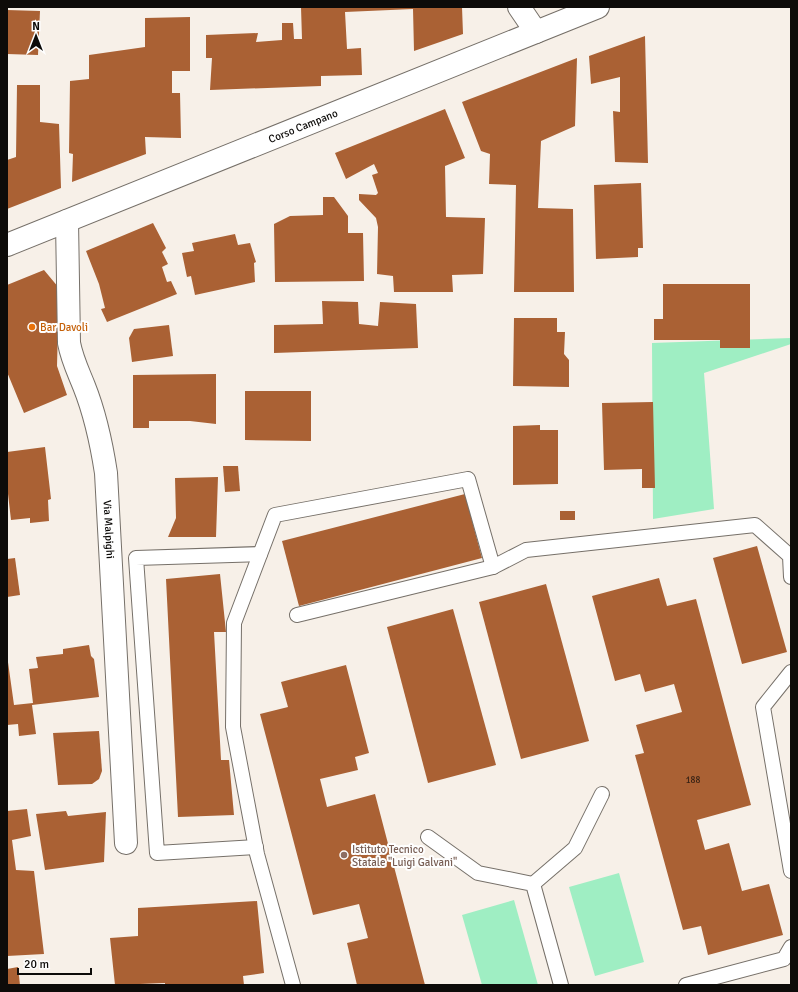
<svg xmlns="http://www.w3.org/2000/svg" width="798" height="992" font-family="Signika,sans-serif">
<style>
.grass{fill:#9feec3}
.building{fill:#aa6134}
.lines{fill:none;stroke-linecap:round;stroke-linejoin:round}
.service-casing{stroke:#767069;stroke-width:16}
.minor-casing{stroke:#767069;stroke-width:24}
.secondary-casing{stroke:#767069;stroke-width:24}
.service{stroke:#fff;stroke-width:14}
.minor{stroke:#fff;stroke-width:22}
.secondary{stroke:#fff;stroke-width:22}
.food-dot{fill:#e8710a;stroke:#fefefe;stroke-width:1.5}
.education-dot{fill:#8d6e63;stroke:#fefefe;stroke-width:1.5}
.labels{text-anchor:middle;dominant-baseline:central;stroke-width:4;stroke-linejoin:round;paint-order:stroke}
.number-label{font-size:9px;fill:#342014}
.street-label{font-size:11px;fill:#0d0b09;stroke:#fefefe}
.food-label{font-size:11px;fill:#c56008;stroke:#fefefe;text-anchor:start}
.education-label{font-size:11px;fill:#785e54;stroke:#fefefe;text-anchor:start}
</style>
<rect width="100%" height="100%" fill="#f7f0e8"/>
<g class="grass">
<polygon points="791,338 791,344 704,373 714,509 653,519 652,343"/>
<polygon points="619,873 644,962 595,976 569,887"/>
<polygon points="514,900 538,985 482,985 462,915"/>
</g>
<g class="building">
<polygon points="301,7 462,7 463,34 414,51 413,9 345,12 347,49 361,48 362,75 321,76 321,86 210,90 212,58 206,58 206,35 258,33 256,42 282,40 282,23 293,23 294,39 302,39"/>
<polygon points="7,10 40,11 38,55 7,54"/>
<polygon points="190,17 190,71 172,71 172,93 180,93 181,138 145,137 146,154 72,182 73,154 69,153 70,81 89,79 89,55 145,47 145,18"/>
<polygon points="645,36 648,163 615,162 613,111 620,112 620,77 591,84 589,56"/>
<polygon points="577,58 575,126 541,141 538,208 573,209 574,292 514,292 516,185 489,184 490,154 481,151 462,102"/>
<polygon points="17,85 40,85 40,122 59,124 61,188 7,209 7,160 16,157"/>
<polygon points="445,109 465,158 445,166 446,217 485,218 483,274 452,275 453,292 394,292 393,276 377,274 378,227 376,218 359,200 359,194 376,195 378,193 372,175 378,173 374,164 346,179 335,153"/>
<polygon points="641,183 643,248 638,248 638,257 596,259 594,185"/>
<polygon points="323,197 334,197 348,216 348,233 363,233 364,281 275,282 274,224 290,216 323,215"/>
<polygon points="153,223 166,248 162,252 168,264 162,267 167,282 171,281 177,294 107,322 101,309 105,308 99,284 86,251"/>
<polygon points="235,234 238,245 250,243 256,262 254,263 255,282 195,295 191,276 187,277 182,253 194,251 192,243"/>
<polygon points="44,270 59,288 57,366 67,395 24,413 7,372 7,285"/>
<polygon points="663,284 750,284 750,348 720,348 720,340 654,340 654,319 663,319"/>
<polygon points="322,301 358,302 359,324 378,326 380,302 416,304 418,348 274,353 274,325 323,324"/>
<polygon points="514,318 557,318 557,332 565,332 564,354 569,360 569,387 513,386"/>
<polygon points="169,325 173,356 132,362 129,338 134,329"/>
<polygon points="216,374 216,424 190,421 149,421 149,428 133,428 133,375"/>
<polygon points="245,391 311,391 311,441 245,440"/>
<polygon points="653,402 655,488 642,488 642,469 604,470 602,403"/>
<polygon points="540,425 540,430 558,430 558,484 513,485 513,426"/>
<polygon points="45,447 51,499 48,500 49,521 30,523 30,518 11,520 7,485 7,452"/>
<polygon points="223,466 238,466 240,491 225,492"/>
<polygon points="218,477 216,537 168,537 176,518 175,478"/>
<polygon points="465,494 482,558 299,606 282,541"/>
<rect x="560" y="511" width="15" height="9"/>
<polygon points="757,546 787,652 742,664 713,558"/>
<polygon points="15,558 20,595 7,597 7,559"/>
<polygon points="220,574 226,632 214,632 221,760 229,760 234,815 178,817 166,579"/>
<polygon points="659,578 667,606 696,599 751,805 697,820 705,850 729,843 742,891 769,884 783,935 708,955 701,926 683,930 635,755 644,753 636,725 682,712 674,684 645,692 640,674 615,681 592,596"/>
<polygon points="546,584 589,741 521,759 479,602"/>
<polygon points="453,609 496,765 428,783 387,627"/>
<polygon points="89,645 91,656 94,659 99,697 32,705 36,734 19,736 18,724 7,725 7,655 14,705 33,703 29,669 38,668 36,657 63,654 63,649"/>
<polygon points="346,665 369,753 355,757 358,770 320,779 327,807 375,794 425,985 357,985 347,943 368,938 359,904 313,915 260,714 288,707 281,682"/>
<polygon points="99,731 102,771 99,779 92,784 58,785 53,733"/>
<polygon points="27,809 31,836 12,840 16,870 34,871 44,954 7,956 7,811"/>
<polygon points="66,811 68,816 106,812 104,862 45,870 36,814"/>
<polygon points="257,901 264,973 243,976 244,985 165,985 165,983 115,985 110,938 138,936 138,908"/>
<polygon points="18,967 20,985 7,985 7,969"/>
</g>
<g class="lines">
<defs>
<g id="service">
<polyline points="297,615 493,567"/>
<polyline points="791,672 763,707 791,871"/>
<polyline points="428,837 478,873 533,884 561,985"/>
<polyline points="256,847 157,853 136,558 260,554"/>
<polyline points="533,884 575,848 602,794"/>
<polyline points="293,985 257,854 233,727 234,623 275,515 468,479 493,567 526,550 755,525 790,556 791,577"/>
<polyline points="686,985 784,959 791,947"/>
</g>
<g id="minor">
<path id="s1" d="M67 221 69 343C72 359 78 371 84 386 94 411 102 447 106 473L126 843"/>
</g>
<g id="secondary">
<polyline points="519,7 536,32"/>
<path id="s2" d="M7 245 598 7"/>
</g>
</defs>
<use href="#service" class="service-casing"/>
<use href="#minor" class="minor-casing"/>
<use href="#secondary" class="secondary-casing"/>
<use href="#service" class="service"/>
<use href="#minor" class="minor"/>
<use href="#secondary" class="secondary"/>
</g>
<circle class="food-dot" cx="32" cy="327" r="4"/>
<circle class="education-dot" cx="344" cy="855" r="4"/>
<g class="labels">
<g class="number-label">
<text x="693" y="780">188</text>
</g>
<g class="street-label">
<text stroke="none"><textPath href="#s2" startOffset="319">Corso Campano</textPath></text>
<text stroke="none"><textPath href="#s1" startOffset="314">Via Malpighi</textPath></text>
</g>
<g class="food-label">
<text x="40" y="327">Bar Davoli</text>
</g>
<g class="education-label">
<text x="352" y="849">Istituto Tecnico<tspan x="352" dy="13">Statale "Luigi Galvani"</tspan></text>
</g>
</g>
<rect width="798" height="992" fill="none" stroke="#0d0b09" stroke-width="16"/>
<g transform="translate(36 36)" stroke="#fefefe" stroke-width="3" paint-order="stroke">
<path d="M0-3L7 15L0 10L-7 15Z" fill="#0d0b09"/>
<text y="-6" font-size="11" font-weight="bold" text-anchor="middle" fill="#0d0b09">N</text>
</g>
<path d="M18 968v6h73v-6" fill="none" stroke="#0d0b09" stroke-width="2"/>
<text x="24" y="968" font-size="12" fill="#0d0b09" stroke="#fefefe" stroke-width="3" paint-order="stroke">20 m</text>
</svg>
